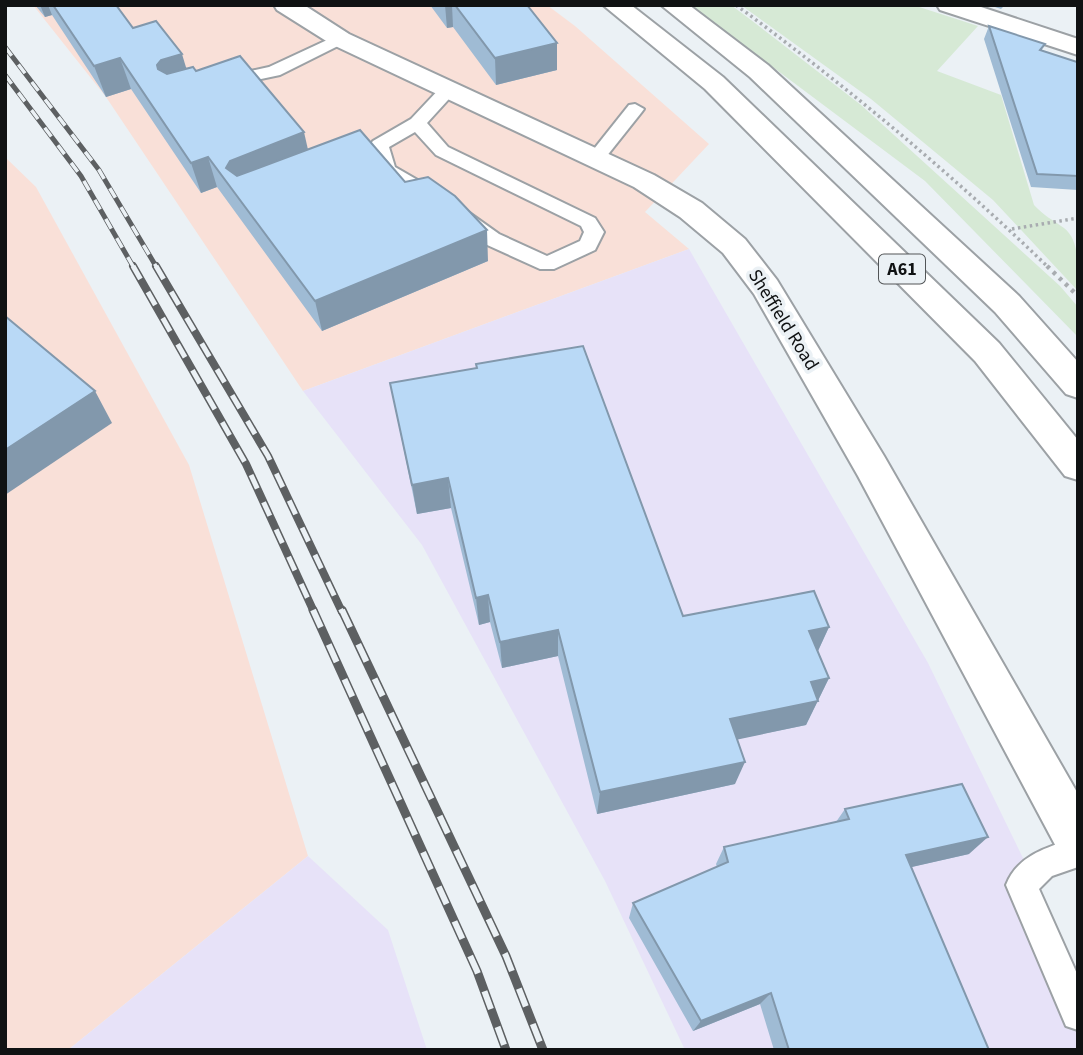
<svg xmlns="http://www.w3.org/2000/svg" width="1083" height="1055" font-family="'Source Sans 3',sans-serif">
<style>
.commercial{fill:#f9e0d8}
.industrial{fill:#e7e2f8}
.green{fill:#d6e9d5}
.lines{fill:none;stroke-linecap:round;stroke-linejoin:round}
.service-casing{stroke:#9ca1a5;stroke-width:4}
.minor-casing{stroke:#9ca1a5;stroke-width:4}
.secondary-casing{stroke:#9ca1a5;stroke-width:4}
.trunk-casing{stroke:#9ca1a5;stroke-width:4}
.path-far1{stroke:#a8acb0;stroke-width:3.5;stroke-dasharray:2.5 3.5;stroke-linecap:butt}
.path{stroke:#a8acb0;stroke-width:4.5;stroke-dasharray:3.5 5;stroke-linecap:butt}
.service{fill:#fff;fill-rule:evenodd}
.minor{fill:#fff;fill-rule:evenodd}
.secondary{fill:#fff;fill-rule:evenodd}
.trunk{fill:#fff;fill-rule:evenodd}
.rail-far2-casing{stroke:#5d6062;stroke-width:5}
.rail-far1-casing{stroke:#5d6062;stroke-width:8}
.rail-casing{stroke:#5d6062;stroke-width:9}
.rail-far2{stroke:#ebf1f5;stroke-width:3.5;stroke-dasharray:11;stroke-linecap:butt}
.rail-far1{stroke:#ebf1f5;stroke-width:5;stroke-dasharray:15;stroke-linecap:butt}
.rail{stroke:#ebf1f5;stroke-width:6;stroke-dasharray:19;stroke-linecap:butt}
.wall{fill:#9fbbd4}
.shaded-wall{fill:#8298ac}
.building{fill:#b9d9f6;stroke:#8298ac;stroke-width:2}
.labels{text-anchor:middle;dominant-baseline:central;stroke-width:7;stroke-linejoin:round;paint-order:stroke}
.shield{fill:#ebf1f5;stroke:#525557;stroke-width:2}
.shield-label{font-size:18px;font-weight:bold;fill:#101213}
.street-label{font-size:19px;fill:#101213;stroke:#ebf1f5}
</style>
<rect width="100%" height="100%" fill="#ebf1f5"/>
<g class="commercial">
<polygon points="33,5 547,5 575,26 709,144 645,212 689,249 303,391 106,97"/>
<polygon points="5,157 36,187 189,465 308,856 68,1050 5,1050"/>
</g>
<g class="industrial">
<polygon points="689,249 928,663 1078,971 1078,1050 685,1050 605,881 422,545 303,391"/>
<polygon points="308,856 388,930 427,1050 68,1050"/>
</g>
<g class="green">
<polygon points="690,5 731,5 751,20 861,105 1060,286 1078,307 1078,337 925,181"/>
<path d="M741 5H913L978 26 937 71 1001 95 1034 205C1044 216 1053 220 1064 228 1081 241 1078 273 1078 291L993 200 871 99Z"/>
</g>
<g class="lines">
<defs>
<g id="service">
<polygon points="340,34 346,36 348,39 346,42 280,75 224,87 216,82 218,78 269,67"/>
<path d="M449 84 458 89 427 123 448 147 595 218 604 232 595 250 554 269H540L485 244 433 205 380 174 370 145 373 141 411 119 443 85ZM415 132 436 155 581 226 584 232 580 241 547 256 499 234 447 197 395 167 389 147Z"/>
<polygon points="635,104 644,109 641,113 602,162 590,162 587,158 590,154 629,105"/>
<path d="M1078 837V867L1052 876 1039 889 1078 976V1030L1066 1026 1006 885C1018 854 1049 847 1078 837Z"/>
</g>
<polygon id="minor" points="937,5 975,5 1078,39 1078,55 940,10"/>
<polygon id="secondary" points="274,5 304,5 349,34 654,175 702,203 745,239 777,280 884,456 1078,794 1078,863 1061,856 858,476 754,294 723,253 680,217 634,187 331,44 277,10"/>
<g id="trunk">
<polygon points="603,5 631,5 723,77 999,343 1078,440 1078,480 1065,476 975,361 705,89"/>
<polygon points="661,5 689,5 768,65 1019,296 1078,362 1078,398 1066,394 995,312 750,77"/>
</g>
</defs>
<use href="#service" class="service-casing"/>
<use href="#minor" class="minor-casing"/>
<use href="#secondary" class="secondary-casing"/>
<use href="#trunk" class="trunk-casing"/>
<g class="path-far1">
<path d="M736 5C846 86 951 173 1049 268"/>
<polyline points="1012,229 1078,218"/>
</g>
<polyline class="path" points="1047,266 1078,296"/>
<use href="#service" class="service"/>
<use href="#minor" class="minor"/>
<use href="#secondary" class="secondary"/>
<use href="#trunk" class="trunk"/>
<defs>
<g id="rail-far2">
<polyline points="5,47 99,170 157,268"/>
<polyline points="5,75 81,176 134,268"/>
</g>
<g id="rail-far1">
<polyline points="133,266 246,464 314,612"/>
<polyline points="156,266 268,456 342,612"/>
</g>
<g id="rail">
<polyline points="313,610 477,971 506,1050"/>
<polyline points="342,610 506,956 543,1050"/>
</g>
</defs>
<use href="#rail-far2" class="rail-far2-casing"/>
<use href="#rail-far1" class="rail-far1-casing"/>
<use href="#rail" class="rail-casing"/>
<use href="#rail-far2" class="rail-far2"/>
<use href="#rail-far1" class="rail-far1"/>
<use href="#rail" class="rail"/>
</g>
<g class="wall">
<polygon points="35,5 116,5 133,28 187,68 196,71 308,149 405,182 488,261 322,331 217,187 201,193 131,89 106,97 52,15 45,17"/>
<polygon points="430,5 527,5 557,70 496,85 453,27 447,28"/>
<polygon points="989,5 1005,5 1001,9"/>
<polygon points="989,26 1042,51 1078,64 1078,190 1031,187 984,39"/>
<polygon points="476,364 683,616 829,627 818,651 829,678 806,725 737,739 735,784 597,814 558,656 502,668 490,622 479,625 451,508 417,514 390,383 476,368"/>
<polygon points="845,809 969,854 911,867 989,1050 774,1050 760,1004 693,1031 629,918 633,903 717,867 716,864 724,847 836,822"/>
</g>
<g class="shaded-wall">
<polygon points="40,5 48,5 52,15 45,17"/>
<polygon points="445,5 452,5 453,27 447,28"/>
<polygon points="557,43 557,70 496,85 495,58"/>
<polygon points="182,54 191,84 167,95 157,65 161,60"/>
<polygon points="120,58 131,89 106,97 94,66"/>
<polygon points="304,132 311,163 239,192 226,168 230,161"/>
<polygon points="208,157 217,187 201,193 191,163"/>
<polygon points="487,230 488,261 322,331 315,301"/>
<polygon points="95,391 112,423 5,495 5,450"/>
<polygon points="448,478 451,508 417,514 412,485"/>
<polygon points="488,595 490,622 479,625 476,598"/>
<polygon points="829,627 817,653 809,631"/>
<polygon points="558,630 558,656 502,668 500,642"/>
<polygon points="829,678 806,725 721,743 730,719 811,682"/>
<polygon points="745,762 735,784 597,814 600,792"/>
<polygon points="988,837 969,854 890,872 906,855"/>
<polygon points="771,993 760,1004 693,1031 701,1021"/>
</g>
<g class="building">
<polygon points="53,5 116,5 133,28 156,21 182,54 161,60 157,65 158,69 167,74 193,67 196,71 240,56 304,132 230,161 226,168 237,176 360,130 405,182 428,177 455,196 487,230 315,301 208,157 191,163 120,58 94,66"/>
<polygon points="455,5 527,5 557,43 495,58"/>
<polygon points="989,26 1045,44 1040,50 1077,62 1078,176 1037,174"/>
<polygon points="5,316 95,391 5,450"/>
<polygon points="583,346 683,616 814,591 829,627 809,631 829,678 811,682 818,701 730,719 745,762 600,792 558,630 500,642 488,595 476,598 448,478 412,485 390,383 477,368 476,364"/>
<polygon points="962,784 988,837 906,855 989,1050 789,1050 771,993 701,1021 633,903 728,862 724,847 849,819 845,809"/>
</g>
<g class="labels">
<rect class="shield" x="879" y="254.5" width="46" height="29" rx="5"/>
<g class="shield-label">
<text x="902" y="269">A61</text>
</g>
<g class="street-label">
<text transform="translate(783 320) rotate(58)">Sheffield Road</text>
</g>
</g>
<rect width="1083" height="1055" fill="none" stroke="#101213" stroke-width="14"/>
</svg>
